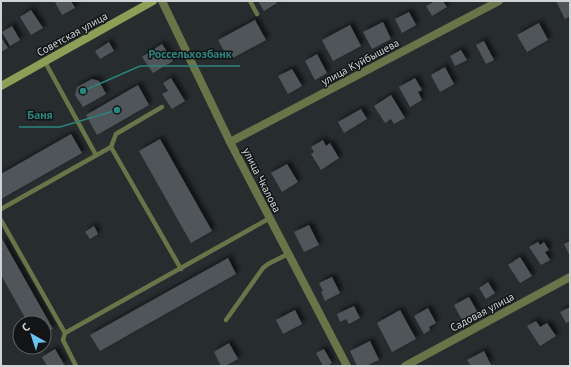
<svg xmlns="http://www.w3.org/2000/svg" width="571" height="367" font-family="'PT Sans',sans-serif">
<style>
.building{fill:#505559;filter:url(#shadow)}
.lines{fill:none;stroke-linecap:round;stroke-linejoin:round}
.lane{stroke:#6a7449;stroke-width:4.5}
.street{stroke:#6a7449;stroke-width:8}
.secondary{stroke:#8d9e57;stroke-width:8}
.labels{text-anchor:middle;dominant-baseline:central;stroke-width:3;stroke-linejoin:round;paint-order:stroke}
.street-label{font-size:11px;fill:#d1d4d6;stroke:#121415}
.leader{fill:none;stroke:#2c847e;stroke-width:1.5}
.callout-dot{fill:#2c847e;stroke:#121415;stroke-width:1.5}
.callout-label{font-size:12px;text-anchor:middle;font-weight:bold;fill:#2c847e;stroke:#121415;stroke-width:3;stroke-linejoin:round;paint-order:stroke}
</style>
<defs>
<filter id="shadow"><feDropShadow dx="3.5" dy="-3.5" stdDeviation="2" flood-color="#0009"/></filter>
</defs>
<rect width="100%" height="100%" fill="#272c2f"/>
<g class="building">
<polygon points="57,1 71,1 75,8 62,15 55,2"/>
<polygon points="258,1 276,1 277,3 264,11"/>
<polygon points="432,1 443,1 447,7 432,16 426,6 433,2"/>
<polygon points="556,1 568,1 570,6 570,16 565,19"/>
<polygon points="31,10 43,28 31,35 20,17"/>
<polygon points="409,12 416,25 402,33 395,19"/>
<polygon points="255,20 266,40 229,60 218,40"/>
<polygon points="383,22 391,39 372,49 363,32"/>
<polygon points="539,23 548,40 527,52 517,35"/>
<polygon points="350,25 361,46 333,61 322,40"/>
<polygon points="12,26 20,40 10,46 2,32"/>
<polygon points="1,37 8,48 1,52"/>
<polygon points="484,41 494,60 486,64 476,45"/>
<polygon points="109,42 114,51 100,59 95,51"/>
<polygon points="162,44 173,61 153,73 142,57"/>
<polygon points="461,50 467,60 455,66 450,56"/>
<polygon points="317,54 327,73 315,80 305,61"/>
<polygon points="445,67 454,84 440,92 431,75"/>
<polygon points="292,69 302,86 288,94 278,76"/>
<polygon points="171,78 185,101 172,109 162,94 168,91 163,83"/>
<polygon points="415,78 422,90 418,92 422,100 410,107 399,87"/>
<polygon points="92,79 99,81 106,94 83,107 75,95 77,87"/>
<polygon points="138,85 149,105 97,135 86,115"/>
<polygon points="391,95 405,118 394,124 391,119 385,123 374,106"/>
<polygon points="361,109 367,119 344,133 338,122"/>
<polygon points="71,134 82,153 1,199 1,174"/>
<polygon points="160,139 212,231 191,243 139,151"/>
<polygon points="323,140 326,146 330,143 339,158 321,170 311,154 314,152 311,147"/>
<polygon points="287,164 298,182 282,192 271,173"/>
<polygon points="309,225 319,245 304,252 294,232"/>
<polygon points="94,226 98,234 90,239 85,232"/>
<polygon points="1,237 53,329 44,334 44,323 28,323 1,275"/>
<polygon points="570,241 570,256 564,244"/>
<polygon points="538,242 540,245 544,242 549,250 545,252 550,260 541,265 529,247"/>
<polygon points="520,257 532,276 520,283 508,265"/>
<polygon points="228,258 236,274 100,351 90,335"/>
<polygon points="332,277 340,293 325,301 321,292 323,291 319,283"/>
<polygon points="488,282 495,293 486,299 479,288"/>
<polygon points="469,297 478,313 463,322 454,305"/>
<polygon points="354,306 360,318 349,324 346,319 340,322 337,314"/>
<polygon points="570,307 570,321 566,323 560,312"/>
<polygon points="428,308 436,323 429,327 430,330 424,334 414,316"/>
<polygon points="295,310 302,324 283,334 276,320"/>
<polygon points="400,310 416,339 392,352 377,323"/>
<polygon points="536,321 540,327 547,323 556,336 540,346 527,326"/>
<polygon points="370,341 379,360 366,366 357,366 350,351"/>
<polygon points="229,343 238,359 225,366 221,366 214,352"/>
<polygon points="55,349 65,366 47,366 42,357"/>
<polygon points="324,349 332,363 327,366 323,366 316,353"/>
<polygon points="484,351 491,365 471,366 467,360"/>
</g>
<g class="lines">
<g class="lane">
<polyline points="250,1 257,14"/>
<polyline points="45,62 96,155"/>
<polyline points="111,147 116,134 162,107"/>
<polyline points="1,209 111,147 181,269"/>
<polyline points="1,220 65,333"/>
<polyline points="226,320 263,268 268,264 288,254"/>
<polyline points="76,366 63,340 65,333 270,218"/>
</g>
<g class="street">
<polyline points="162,1 230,142 347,366"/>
<polyline points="230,142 499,1"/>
<polyline points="405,366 570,277"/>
</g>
<polyline class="secondary" points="1,86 153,1"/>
</g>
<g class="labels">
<g class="street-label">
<text transform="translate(72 34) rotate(-29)">Советская улица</text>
<text transform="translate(360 62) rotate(-28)">улица Куйбышева</text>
<text transform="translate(262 180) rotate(63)">улица Чкалова</text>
<text transform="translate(482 312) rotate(-28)">Садовая улица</text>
</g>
</g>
<path class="leader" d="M83 91L140 66H240M117 110L60 127H19"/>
<g class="callout-dot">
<circle cx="83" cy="91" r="4"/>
<circle cx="117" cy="110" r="4"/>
</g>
<g class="callout-label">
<text x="190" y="58">Россельхозбанк</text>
<text x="40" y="119">Баня</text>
</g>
<rect width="571" height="367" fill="none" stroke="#d1d4d6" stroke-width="4"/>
<g transform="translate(32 335) rotate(321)"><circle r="19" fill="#121415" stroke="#5e6162"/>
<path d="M0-3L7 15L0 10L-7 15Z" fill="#68c4f0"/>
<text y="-6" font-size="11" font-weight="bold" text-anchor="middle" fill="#d1d4d6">С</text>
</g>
</svg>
